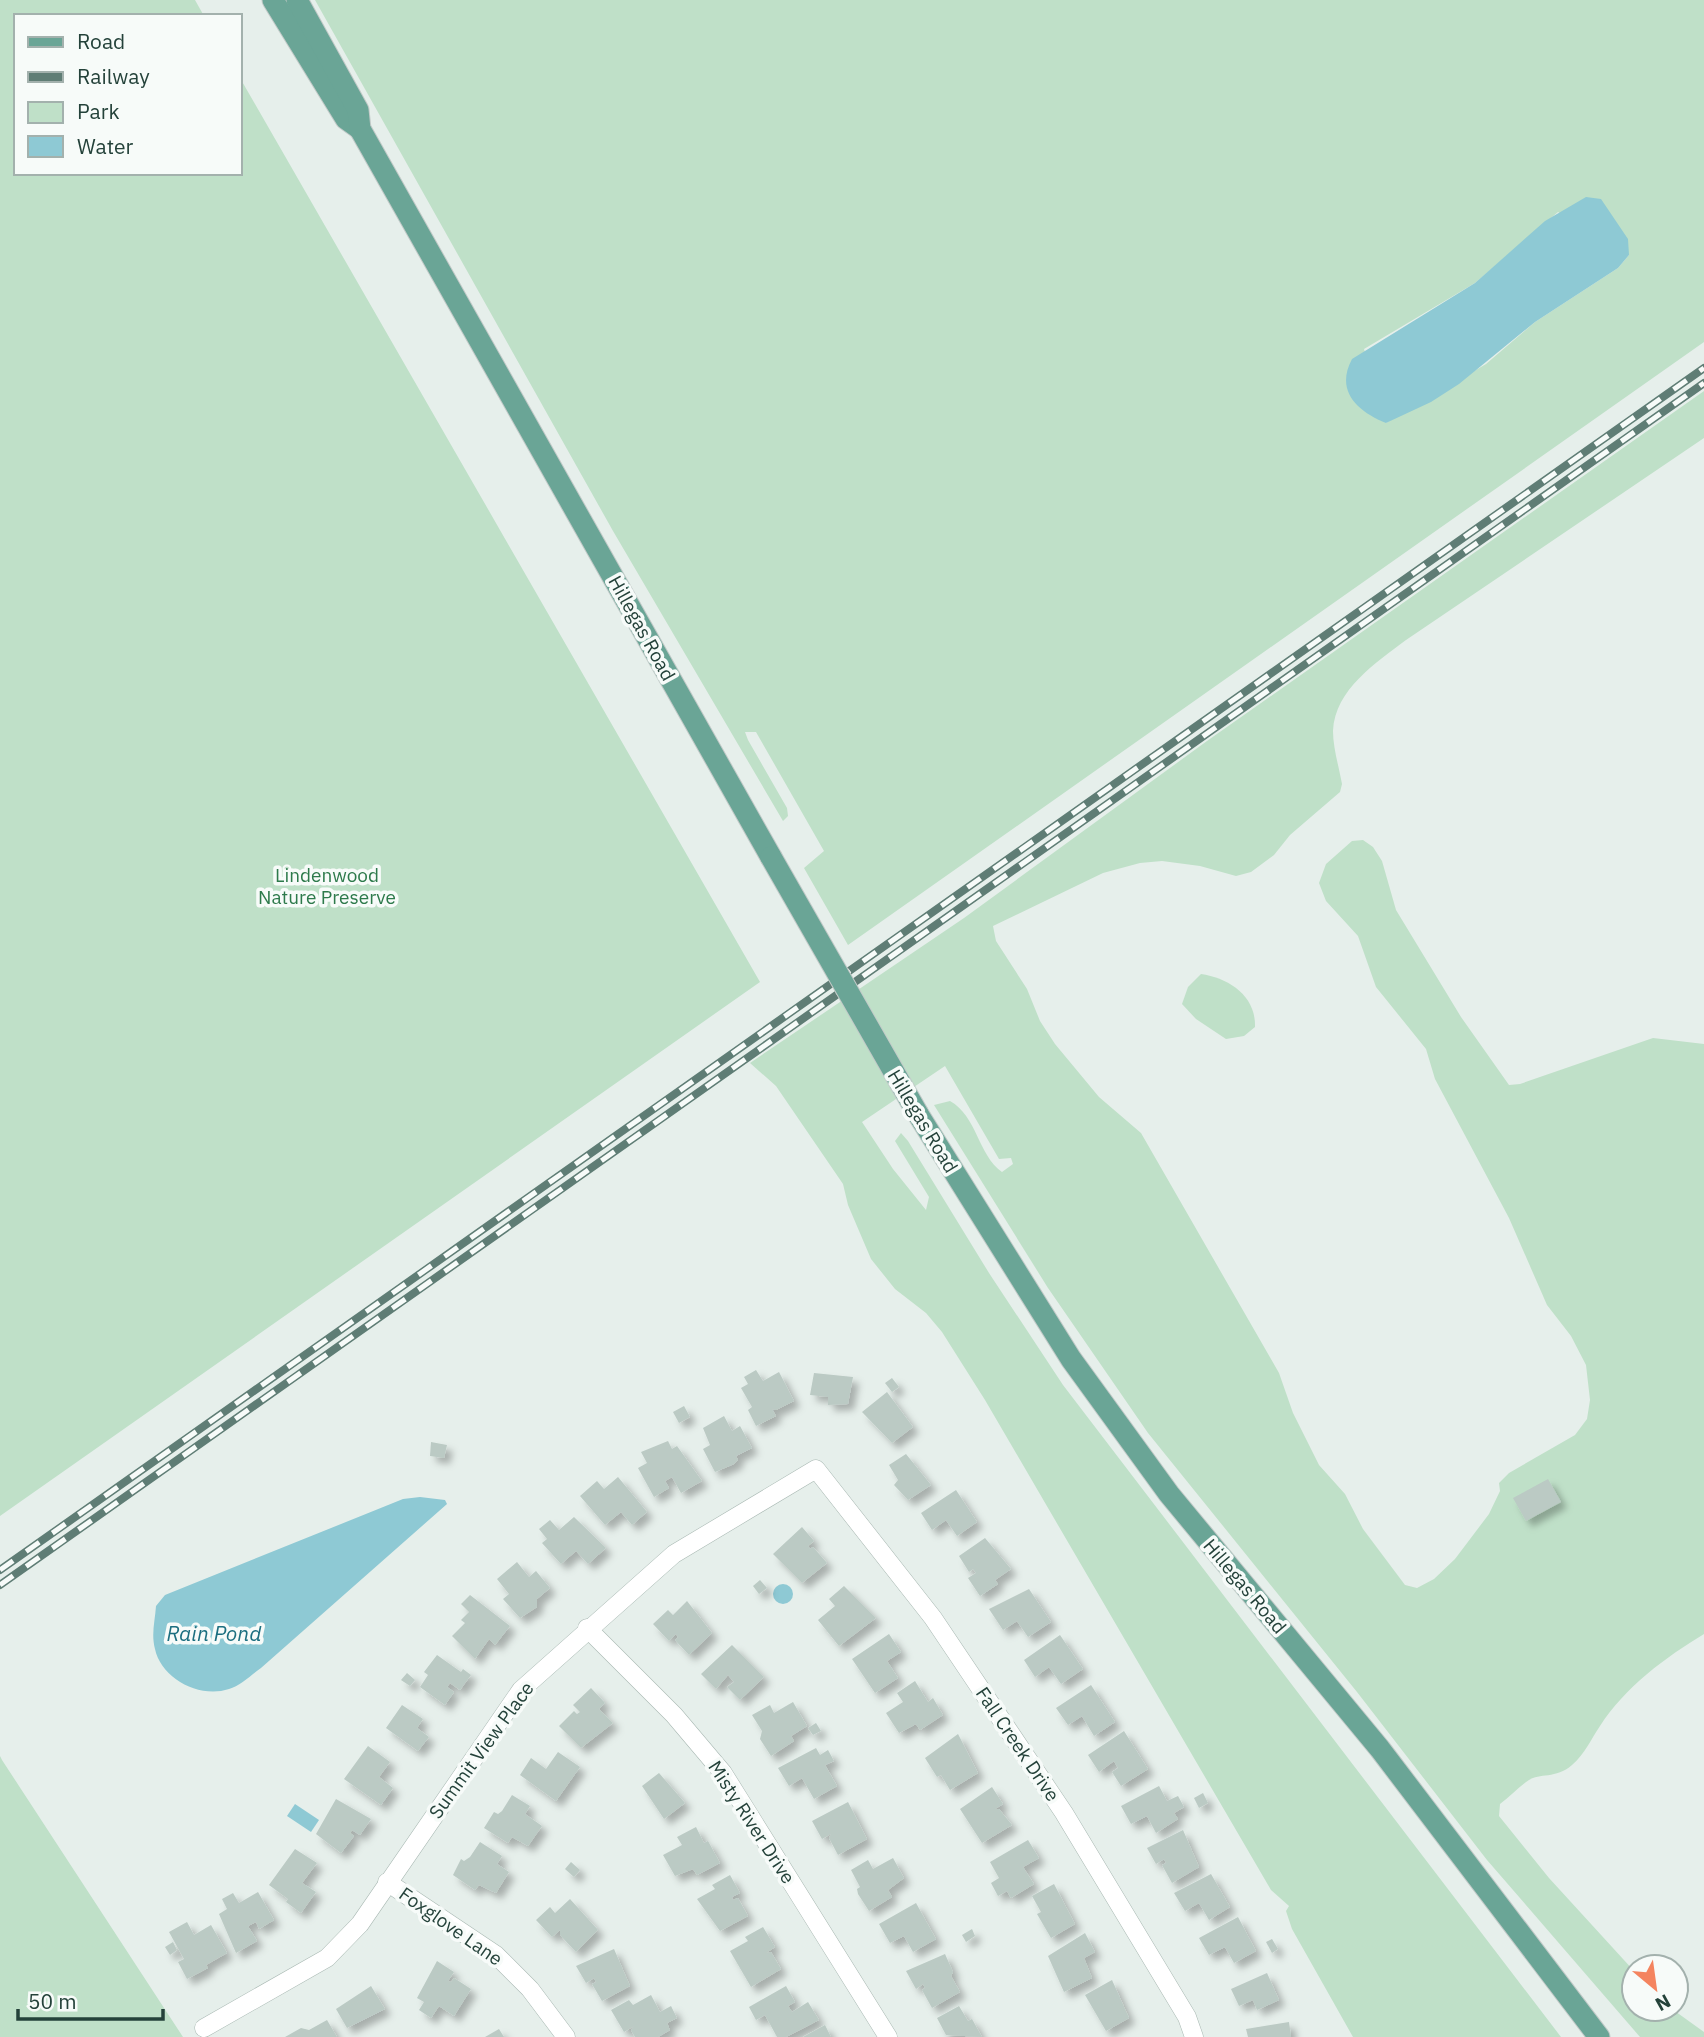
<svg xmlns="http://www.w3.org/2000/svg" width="1704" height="2037" font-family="'IBM Plex Sans',sans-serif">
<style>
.green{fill:#bfe0c8;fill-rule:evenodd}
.water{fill:#8ec9d4}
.building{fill:#bbcac4;filter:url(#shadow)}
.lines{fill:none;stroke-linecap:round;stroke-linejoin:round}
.street-casing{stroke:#a8b8b2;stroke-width:19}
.primary-casing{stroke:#c2cac8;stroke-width:23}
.street{stroke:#fff;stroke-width:18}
.primary{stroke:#6aa596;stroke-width:21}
.rail-casing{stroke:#5f7d75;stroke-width:8}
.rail{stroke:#f7fbf9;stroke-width:5;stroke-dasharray:16;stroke-linecap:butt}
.primary-bridge-casing{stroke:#c2cac8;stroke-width:23;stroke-linecap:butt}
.primary-bridge{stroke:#6aa596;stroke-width:21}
.labels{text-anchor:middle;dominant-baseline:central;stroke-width:7;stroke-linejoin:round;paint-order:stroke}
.street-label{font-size:19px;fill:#24423a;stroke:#f7fbf9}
.park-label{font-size:19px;fill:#2d7a4b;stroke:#f7fbf9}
.water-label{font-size:21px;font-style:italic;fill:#1c6f80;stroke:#f7fbf9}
</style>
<defs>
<filter id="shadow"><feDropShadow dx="6" dy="6" stdDeviation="3.5" flood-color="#0004"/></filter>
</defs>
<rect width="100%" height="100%" fill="#e6efeb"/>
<g class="green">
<polygon points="0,0 195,0 204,16 16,16 16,173 240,173 240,78 760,982 0,1516"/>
<path d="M315 0H1704V342L848 945 804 868 824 851 756 732H745L748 740 787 808 788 816 783 821 613 531ZM1558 212 1629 255 1618 268 1535 322 1486 364 1386 423 1364 349 1475 283Z"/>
<path d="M1704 391V438L1406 640C1376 663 1335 689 1333 731 1333 748 1339 767 1342 784L1340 792 1290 835 1274 855 1251 872 1236 876 1200 866 1162 861 1140 863 1103 873 993 926 996 941 1027 989 1040 1021 1055 1044 1099 1097 1141 1133 1279 1373 1293 1413 1319 1465 1345 1494 1363 1529 1405 1585 1417 1588 1434 1579 1455 1559 1489 1514 1500 1491 1499 1483 1509 1473 1575 1435 1587 1419 1590 1400 1586 1365 1571 1336 1547 1305 1509 1218 1435 1079 1426 1049 1376 987 1358 936 1326 901 1319 883 1326 864 1352 841 1363 840 1373 847 1382 861 1396 910 1461 1017 1509 1085 1520 1084 1653 1038 1704 1044V1634C1666 1657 1625 1687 1600 1726 1591 1739 1585 1754 1572 1765 1556 1779 1539 1773 1529 1780 1518 1787 1510 1797 1500 1804L1499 1816 1549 1878 1634 1971V2009H1672L1704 2032V2037H1640L1487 1860 1357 1692 1148 1433 1048 1288 934 1105 950 1101C977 1116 978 1155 1002 1172L1013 1164 1011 1158 999 1159 945 1066 862 1122 893 1169 926 1210 929 1197 895 1141 901 1133 908 1141 989 1273 1063 1385 1561 2037H1353L1292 1929 1286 1911 1289 1906 1271 1890 985 1400 942 1332 926 1313 895 1289 871 1259 848 1205 843 1184 776 1086 750 1063 964 918 1207 741Z"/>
<path d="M1201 974C1229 978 1256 996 1255 1027L1244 1036 1226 1039 1196 1019 1182 1004 1188 987Z"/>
<polygon points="0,1756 2,1760 183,2037 0,2037"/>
</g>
<g class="water">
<path d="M1586 197 1601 199 1628 239 1629 255 1618 268 1535 322 1459 384 1431 402 1386 423C1357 411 1335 391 1352 359L1475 283 1545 221Z"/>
<path d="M420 1497 445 1500 447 1504 261 1668C251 1675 240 1686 229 1689 199 1699 161 1678 155 1649 151 1634 155 1621 156 1606L165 1595 403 1499Z"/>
<circle cx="783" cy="1594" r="10"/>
<polygon points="295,1804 319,1820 311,1832 287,1816"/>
</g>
<g class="building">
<polygon points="756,1370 763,1381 779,1372 794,1401 776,1410 772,1409 776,1416 756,1426 748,1410 752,1407 741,1388 748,1384 744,1377"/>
<polygon points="814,1373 853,1377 848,1404 828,1405 828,1397 810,1395"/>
<polygon points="892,1378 899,1387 892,1392 885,1383"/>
<polygon points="887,1392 913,1427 892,1443 862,1412"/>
<polygon points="684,1406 690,1417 679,1423 673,1412"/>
<polygon points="724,1416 732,1431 740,1426 752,1448 736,1456 738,1460 734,1464 715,1472 703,1449 710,1445 703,1428"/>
<polygon points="668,1441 672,1449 677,1446 702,1481 681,1493 672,1477 665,1481 669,1488 654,1497 638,1468 647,1463 641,1452"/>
<polygon points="431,1442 447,1445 444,1458 430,1456"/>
<polygon points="906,1454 931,1485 908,1500 894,1485 898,1480 889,1465"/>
<polygon points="618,1477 647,1512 632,1525 621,1512 605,1525 580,1496 597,1481 604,1489"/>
<polygon points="1548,1479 1561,1502 1526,1521 1513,1498"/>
<polygon points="956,1490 977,1522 957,1536 946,1520 932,1530 921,1513"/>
<polygon points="574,1517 606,1548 588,1564 576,1551 561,1564 542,1543 547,1539 539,1529 550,1520 559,1530"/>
<polygon points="802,1527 814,1541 808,1546 810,1549 813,1547 827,1563 802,1583 773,1554"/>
<polygon points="985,1538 1011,1569 995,1580 998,1584 980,1596 968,1578 976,1573 973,1569 969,1572 959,1556"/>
<polygon points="517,1562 529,1577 536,1571 550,1588 537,1599 537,1607 520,1618 503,1599 509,1594 497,1579"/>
<polygon points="760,1580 767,1588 759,1594 753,1586"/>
<polygon points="844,1586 876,1618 839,1646 818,1620 835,1606 829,1599"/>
<polygon points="1029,1589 1051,1622 1028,1637 1017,1621 1003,1630 989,1609"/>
<polygon points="470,1595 510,1626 495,1645 489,1639 475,1659 452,1636 465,1623 461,1620 469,1612 461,1604"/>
<polygon points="687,1601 712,1633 689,1655 675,1640 678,1637 676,1634 669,1641 653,1624 668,1610 673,1615"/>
<polygon points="889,1634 901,1652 887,1661 898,1678 875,1693 852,1659"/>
<polygon points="1060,1635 1083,1669 1061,1684 1049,1667 1035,1677 1024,1660"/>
<polygon points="732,1645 764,1677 740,1700 727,1687 734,1682 728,1675 716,1689 701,1674"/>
<polygon points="437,1655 461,1672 463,1669 471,1675 460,1690 450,1683 447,1687 454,1692 445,1705 420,1687 428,1675 424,1672"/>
<polygon points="407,1673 415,1680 410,1686 401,1680"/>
<polygon points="915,1681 928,1702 933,1698 943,1715 920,1730 916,1724 899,1733 886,1713 903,1702 897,1693"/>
<polygon points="1091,1685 1115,1722 1094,1736 1082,1716 1068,1725 1056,1708"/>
<polygon points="591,1688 605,1703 599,1709 613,1723 581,1748 559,1726 574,1711 577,1714 580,1712 573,1705"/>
<polygon points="793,1702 807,1726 791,1736 794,1741 771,1756 760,1739 762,1731 752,1715 770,1705 774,1713"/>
<polygon points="402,1705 423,1719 417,1728 429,1737 418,1751 386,1728"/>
<polygon points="816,1723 821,1731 813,1735 808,1728"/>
<polygon points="1124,1731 1148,1769 1121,1786 1112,1772 1118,1768 1114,1761 1099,1772 1088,1755"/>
<polygon points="958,1734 978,1773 950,1790 941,1775 937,1777 925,1758"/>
<polygon points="368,1746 390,1762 379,1777 393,1788 381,1805 344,1779"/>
<polygon points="816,1748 820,1755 828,1750 834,1761 825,1765 837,1786 814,1799 802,1778 789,1786 778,1768"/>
<polygon points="558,1752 580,1767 556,1801 520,1775 531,1758 546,1769"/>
<polygon points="659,1773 685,1803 664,1819 642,1786"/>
<polygon points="1159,1786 1167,1801 1178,1796 1184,1807 1174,1813 1178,1819 1156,1833 1147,1816 1131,1824 1121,1806"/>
<polygon points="992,1787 1003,1804 995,1809 999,1809 1012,1825 982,1843 960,1809"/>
<polygon points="1203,1793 1208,1803 1199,1808 1194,1798"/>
<polygon points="512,1795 530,1806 525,1814 542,1826 528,1846 512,1837 508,1843 484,1828 494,1812 498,1814 502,1811"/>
<polygon points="336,1799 371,1819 360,1835 352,1830 350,1833 354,1836 341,1853 316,1834"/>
<polygon points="848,1802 867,1839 838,1855 829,1838 831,1834 822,1839 812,1821"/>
<polygon points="696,1827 704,1843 708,1841 720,1863 697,1875 693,1869 675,1876 663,1855 682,1845 677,1837"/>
<polygon points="1183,1830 1199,1867 1172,1883 1162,1865 1166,1863 1164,1859 1156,1864 1147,1848"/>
<polygon points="1028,1840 1039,1858 1023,1867 1034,1884 1011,1898 1007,1891 998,1896 991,1883 999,1878 990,1862"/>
<polygon points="480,1842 502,1856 497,1864 509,1872 496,1893 479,1885 475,1890 453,1875 461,1859 464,1861 470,1857"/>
<polygon points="295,1849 317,1863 302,1883 316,1892 301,1913 286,1902 288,1899 269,1885"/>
<polygon points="893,1858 904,1878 888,1890 892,1897 869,1911 858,1894 857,1889 860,1887 851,1870 868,1860 873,1869"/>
<polygon points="571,1862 580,1870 574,1877 565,1869"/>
<polygon points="1211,1874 1230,1907 1209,1920 1199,1903 1185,1911 1174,1893"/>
<polygon points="730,1875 740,1893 732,1897 733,1900 738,1898 748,1916 720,1931 697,1899 715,1889 712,1885"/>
<polygon points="1054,1884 1075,1924 1051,1938 1037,1914 1041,1912 1032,1896"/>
<polygon points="258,1892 274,1920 259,1929 256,1922 248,1926 257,1941 236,1953 219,1914 227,1909 222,1899 233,1893 239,1903"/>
<polygon points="570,1899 598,1930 576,1952 560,1935 560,1930 552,1937 536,1920 550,1907 555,1913"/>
<polygon points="916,1903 936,1939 913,1952 904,1936 890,1943 879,1924"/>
<polygon points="1238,1917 1256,1951 1234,1963 1225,1947 1209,1955 1199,1938"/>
<polygon points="187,1922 194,1935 211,1925 227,1953 206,1965 208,1968 187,1979 178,1962 184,1959 169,1932"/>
<polygon points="763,1927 775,1947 766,1953 771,1952 781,1969 751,1987 730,1951 748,1941 745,1937"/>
<polygon points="972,1929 975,1936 966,1942 962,1935"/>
<polygon points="1085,1933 1095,1952 1084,1958 1092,1978 1064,1992 1048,1956"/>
<polygon points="1272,1939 1278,1949 1272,1953 1266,1942"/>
<polygon points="173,1942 177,1950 170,1955 165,1947"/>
<polygon points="614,1949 630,1986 602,2001 592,1984 596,1982 594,1978 586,1983 576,1966"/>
<polygon points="945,1954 953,1972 951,1976 960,1992 932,2008 922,1990 925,1988 923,1984 916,1989 906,1971"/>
<polygon points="437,1961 454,1972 448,1981 451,1982 454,1978 471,1989 454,2016 439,2006 431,2018 419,2010 424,2002 417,1998"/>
<polygon points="1267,1973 1279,2000 1257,2010 1253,2000 1239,2006 1231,1989"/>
<polygon points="1112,1980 1129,2018 1106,2031 1085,1995"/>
<polygon points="371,1986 385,2009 347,2028 336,2009"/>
<polygon points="786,1986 795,2002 788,2006 792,2012 808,2002 819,2020 786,2037 777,2037 765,2015 756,2020 749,2007"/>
<polygon points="651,1995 660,2012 671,2006 677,2018 667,2023 670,2030 658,2037 635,2037 631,2030 634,2026 624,2032 611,2010 629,2000 633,2005"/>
<polygon points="959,2006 968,2021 972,2019 982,2037 946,2035 937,2018"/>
<polygon points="327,2020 337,2037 285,2037 301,2028 309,2030"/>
<polygon points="1289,2022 1291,2037 1248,2037 1246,2029"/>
<polygon points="825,2025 831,2037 803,2037"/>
<polygon points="499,2029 504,2037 485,2037"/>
</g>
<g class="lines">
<defs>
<g id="street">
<polyline points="587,1628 674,1715 723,1773 888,2037"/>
<polyline points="387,1882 496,1955 530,1989 566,2037"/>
<polyline points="204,2028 327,1958 360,1924 521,1690 674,1554 816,1469 933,1618 1064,1813 1187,2017 1194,2037"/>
</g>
<g id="primary">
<polyline points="273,0 346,119 360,129"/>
<polyline points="297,0 358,110 360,129 771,857"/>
<polyline points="918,1114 1071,1359 1169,1494 1380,1749 1599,2037"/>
</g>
</defs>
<use href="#street" class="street-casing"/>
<use href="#primary" class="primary-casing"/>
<use href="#street" class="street"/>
<use href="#primary" class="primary"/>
<defs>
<g id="rail">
<polyline points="0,1570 1704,368"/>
<polyline points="0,1585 1704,383"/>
</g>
</defs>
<use href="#rail" class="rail-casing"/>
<use href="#rail" class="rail"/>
<defs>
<polyline id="primary-bridge" points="771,857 918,1114"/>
</defs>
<use href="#primary-bridge" class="primary-bridge-casing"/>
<use href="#primary-bridge" class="primary-bridge"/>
</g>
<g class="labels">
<g class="street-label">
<text transform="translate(642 628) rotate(61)">Hillegas Road</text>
<text transform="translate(923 1121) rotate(59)">Hillegas Road</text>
<text transform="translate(1245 1586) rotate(50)">Hillegas Road</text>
<text transform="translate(1018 1744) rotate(56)">Fall Creek Drive</text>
<text transform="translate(481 1750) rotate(-54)">Summit View Place</text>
<text transform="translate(752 1822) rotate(57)">Misty River Drive</text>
<text transform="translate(451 1926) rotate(35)">Foxglove Lane</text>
</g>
<g class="park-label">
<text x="327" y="875">Lindenwood<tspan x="327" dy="22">Nature Preserve</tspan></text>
</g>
<g class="water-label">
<text x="214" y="1633">Rain Pond</text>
</g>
</g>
<rect x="14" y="14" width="228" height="161" fill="#f7fbf9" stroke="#a3b1ad" stroke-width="2"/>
<rect x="28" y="37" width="35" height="10" fill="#6aa596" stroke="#a3b1ad" stroke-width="2"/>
<text x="77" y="49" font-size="21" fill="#24423a">Road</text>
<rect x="28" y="72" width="35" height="10" fill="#5f7d75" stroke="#a3b1ad" stroke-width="2"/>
<text x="77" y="84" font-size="21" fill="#24423a">Railway</text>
<rect x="28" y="102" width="35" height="21" fill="#bfe0c8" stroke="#a3b1ad" stroke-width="2"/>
<text x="77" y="119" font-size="21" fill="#24423a">Park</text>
<rect x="28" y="136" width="35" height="21" fill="#8ec9d4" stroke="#a3b1ad" stroke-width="2"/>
<text x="77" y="154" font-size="21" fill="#24423a">Water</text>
<g transform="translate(1655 1988) rotate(151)"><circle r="33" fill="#f7fbf9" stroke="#a3b1ad" stroke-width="2"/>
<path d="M0-5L12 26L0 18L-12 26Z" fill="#f4845f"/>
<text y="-10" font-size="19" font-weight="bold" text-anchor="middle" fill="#24423a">N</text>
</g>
<path d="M18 2009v10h145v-10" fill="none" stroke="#24423a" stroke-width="3.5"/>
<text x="28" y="2009" font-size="21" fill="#24423a" stroke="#f7fbf9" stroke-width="5" paint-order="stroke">50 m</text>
</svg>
